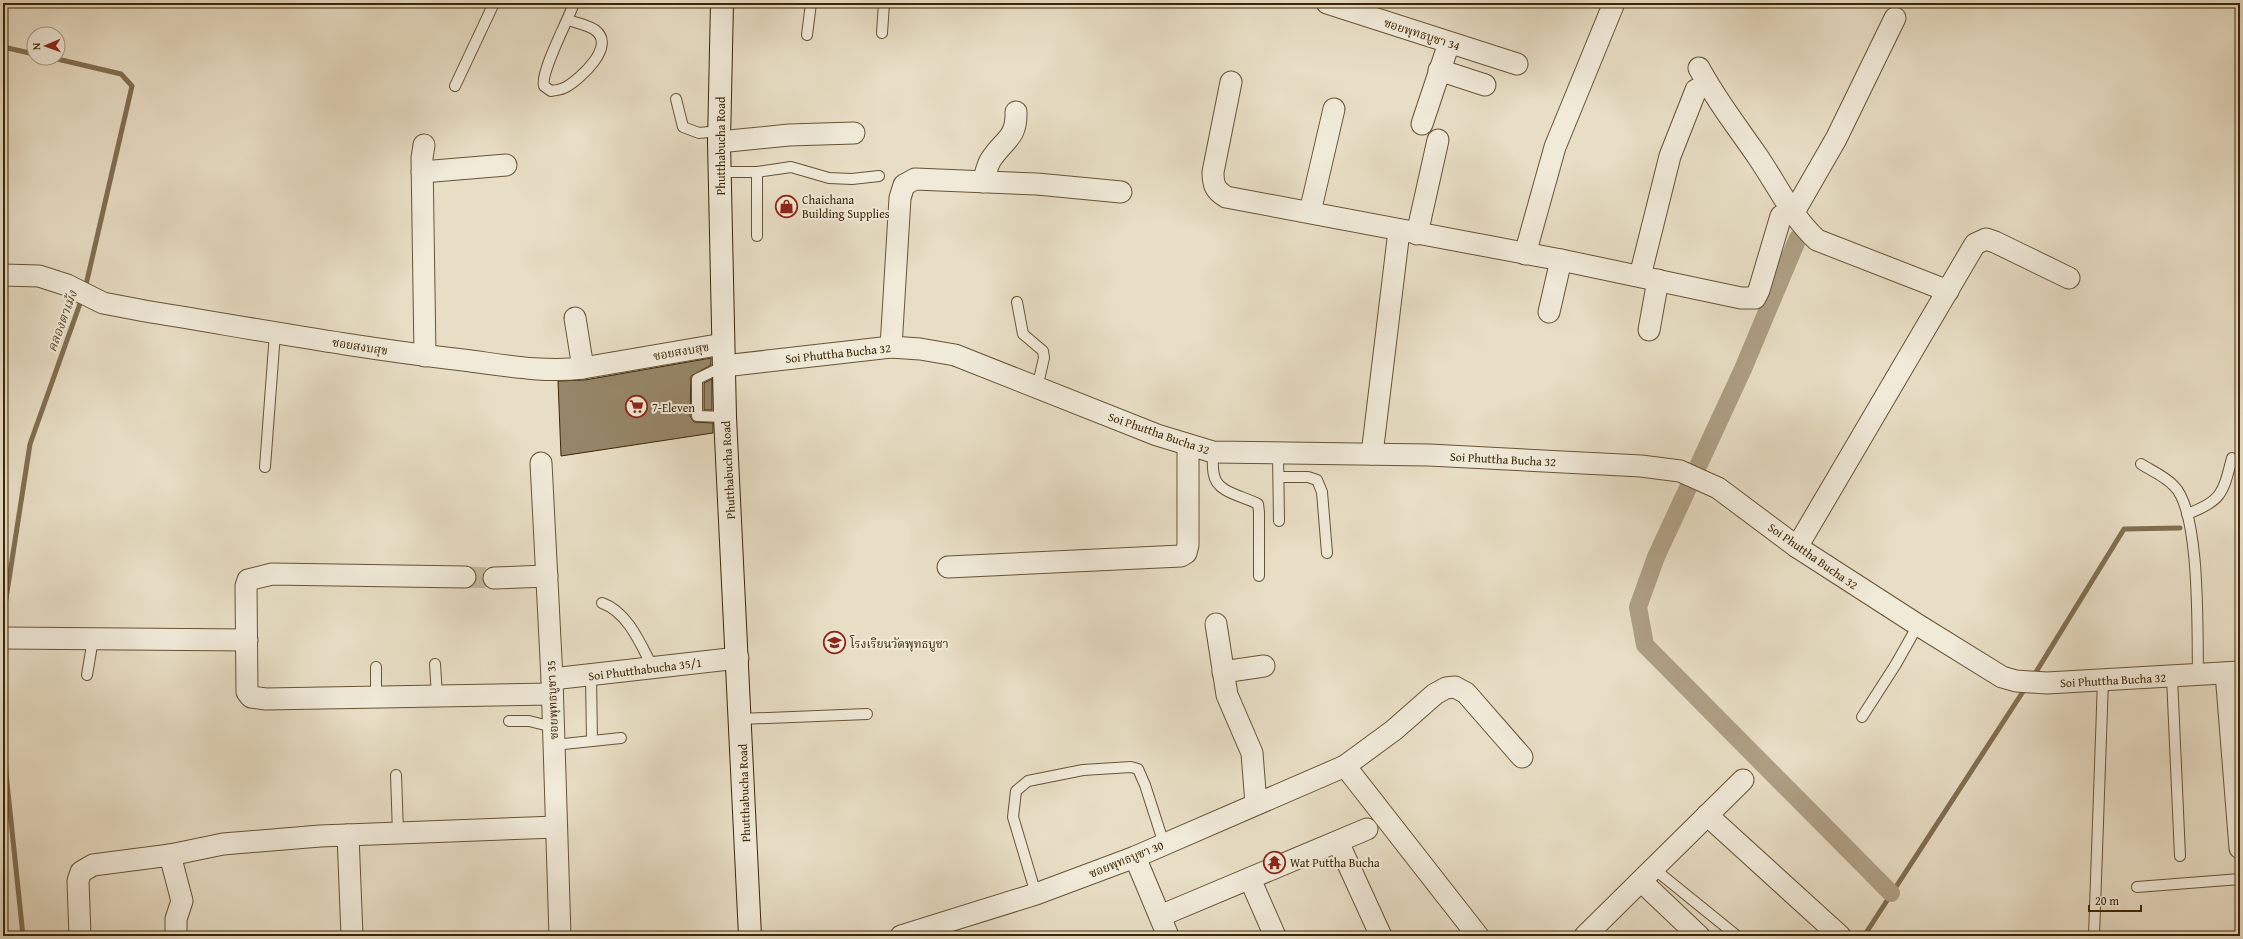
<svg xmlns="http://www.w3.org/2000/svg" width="2243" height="939" font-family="'Gentium Book Plus','Noto Serif Thai',serif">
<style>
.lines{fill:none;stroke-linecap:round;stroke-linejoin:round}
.stream{stroke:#816f51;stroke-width:5}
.canal{stroke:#ae9f84;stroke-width:18}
.building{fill:#968669;stroke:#3d2605}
.street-tunnel{stroke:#c6b99f;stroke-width:21;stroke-dasharray:21 10;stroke-linecap:butt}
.lane-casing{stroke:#685435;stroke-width:12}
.street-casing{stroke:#685435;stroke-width:23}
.secondary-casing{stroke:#3d2605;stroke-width:24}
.lane{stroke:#f0ead9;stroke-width:10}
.street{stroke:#f0ead9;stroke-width:21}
.secondary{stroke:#f0ead9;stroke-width:22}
.labels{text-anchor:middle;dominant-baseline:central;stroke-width:4;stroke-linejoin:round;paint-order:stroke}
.street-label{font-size:12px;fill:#3d2605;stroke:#f0ead9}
.poi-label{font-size:12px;fill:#3d2605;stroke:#f0ead9;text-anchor:start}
.water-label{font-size:13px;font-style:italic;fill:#5f4a2b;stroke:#f0ead9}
</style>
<rect width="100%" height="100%" fill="#e8dec5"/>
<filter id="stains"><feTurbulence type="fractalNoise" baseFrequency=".005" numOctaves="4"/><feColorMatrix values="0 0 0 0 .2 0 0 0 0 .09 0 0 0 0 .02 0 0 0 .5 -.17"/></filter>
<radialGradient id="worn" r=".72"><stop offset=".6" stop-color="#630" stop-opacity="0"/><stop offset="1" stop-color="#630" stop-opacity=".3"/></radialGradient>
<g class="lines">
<g class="stream">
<polyline points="3,47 34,54"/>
<polyline points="53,58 121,74 132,86 85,289"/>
<polyline points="4,633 5,605 30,444 82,298"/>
<polyline points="2033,677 2124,529 2180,528"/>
<polyline points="3,716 6,773 23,936"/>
<polyline points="1864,936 2026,687"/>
</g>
<polyline class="canal" points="1798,238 1743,369 1656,557 1638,607 1645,645 1891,893"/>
</g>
<g class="building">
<polygon points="711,358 711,365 691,376 690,416 694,422 713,423 713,433 561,456 558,381 585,380"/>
<polygon points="712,379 712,410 704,410 704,383"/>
</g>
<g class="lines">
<polyline class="street-tunnel" points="465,577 494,578"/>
<defs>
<g id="lane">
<path d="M569 20C576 23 588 25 595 30 617 46 580 79 566 87 561 90 556 90 551 91L544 86C540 72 568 21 574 3"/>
<polyline points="882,33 884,3"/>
<polyline points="807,35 811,3"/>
<polyline points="455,86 494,3"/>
<polyline points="676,99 683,127 699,133 719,131"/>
<polyline points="720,172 757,172 791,167 829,178 852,179 879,176"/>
<polyline points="757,172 757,236"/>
<polyline points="1017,302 1023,334 1043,351 1044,358 1037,388"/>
<polyline points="724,366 697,379 697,416 725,417"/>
<path d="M1213 452C1213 459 1212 468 1214 475 1217 493 1244 496 1258 504L1259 512V576"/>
<polyline points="1278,454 1279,521"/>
<path d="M2141 464C2152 471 2166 477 2174 486 2201 512 2197 636 2198 675"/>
<polyline points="265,467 275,333"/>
<polyline points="1279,477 1308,477 1317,480 1322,492 1327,553"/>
<path d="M2187 514C2222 501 2223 493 2232 458"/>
<path d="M602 603C628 612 641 645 653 668"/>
<polyline points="435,664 437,696"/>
<polyline points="87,675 93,639"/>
<polyline points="591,675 592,741"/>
<polyline points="2172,677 2180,856"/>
<polyline points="376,697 376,667"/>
<polyline points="1862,717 1896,664 1918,625"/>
<polyline points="740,719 867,714"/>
<polyline points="509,721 529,721 553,727"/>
<polyline points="554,745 621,738"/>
<polyline points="396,775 398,833"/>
<polyline points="1653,868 1737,936"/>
<polyline points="2137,887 2240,879"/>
<polyline points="1036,894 1013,817 1016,791 1028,781 1083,770 1131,767 1138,769 1145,785 1164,844"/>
<polyline points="2094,936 2103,680"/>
</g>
<g id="street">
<polyline points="1327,3 1517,64"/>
<path d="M1699 68C1716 100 1738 128 1758 157 1777 185 1792 217 1817 240L1948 291"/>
<polyline points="1439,70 1485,85"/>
<path d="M1231 82 1213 172C1213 185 1215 190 1226 197L1561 260 1741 298H1755L1759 290 1781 216"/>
<polyline points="1422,124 1449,43"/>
<polyline points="719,142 789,135 854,133"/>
<polyline points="424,145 422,158 425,356"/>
<polyline points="422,172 506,165"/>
<path d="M983 182C985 175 987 167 990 161 1003 140 1017 139 1016 112"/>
<polyline points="1310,212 1334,109"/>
<polyline points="1794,212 1836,139 1895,18"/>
<polyline points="1417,234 1438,140"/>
<polyline points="1525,254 1555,147 1614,3"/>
<path d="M3 275 39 276 67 285 103 303 145 311C250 328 356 348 463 360 503 365 543 373 583 368L723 344"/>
<polyline points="1640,276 1670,156 1696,90"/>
<polyline points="1549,312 1561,260"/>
<polyline points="575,318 583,368"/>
<polyline points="1649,330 1658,280"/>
<polyline points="891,347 900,198 904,185 915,179 1037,184 1121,192"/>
<polyline points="724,366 891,347 920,349 955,355 1157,435 1213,452 1429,455 1641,466 1680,471 1718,488 1797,547 1918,625 2002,677 2016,681 2047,683 2240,672"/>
<polyline points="1372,454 1399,231"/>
<polyline points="541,463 552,679 560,936"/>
<polyline points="1797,547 1975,244 1986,239 1995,242 2069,278"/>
<polyline points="948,567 1181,556 1186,553 1188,545 1188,445"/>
<polyline points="465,577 272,574 248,580 246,586 247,692 251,697 266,699 552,694"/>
<polyline points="494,578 547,576"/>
<polyline points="1216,624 1227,695 1252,753 1256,804"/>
<polyline points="3,638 247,640"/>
<polyline points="1223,672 1264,666"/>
<polyline points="2226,673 2240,848"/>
<polyline points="552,679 738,658"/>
<polyline points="1707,815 1840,936"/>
<polyline points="348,835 352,936"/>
<polyline points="1338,842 1381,936"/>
<polyline points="170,855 182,901 176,919 176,936"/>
<polyline points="1135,857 1168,936"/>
<polyline points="1250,879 1275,936"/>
<polyline points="1641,881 1699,936"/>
<polyline points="1160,916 1367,829"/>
<polyline points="80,936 78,881 81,872 93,865 170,855 223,844 320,836 556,827"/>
<polyline points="901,936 1036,894 1135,857 1345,766"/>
<polyline points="1478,936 1345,766 1394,730 1435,694 1446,688 1455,687 1466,693 1522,757"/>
<polyline points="1585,936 1743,780"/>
</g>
<polyline id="secondary" points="722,3 719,142 725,417 750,936"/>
</defs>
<use href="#lane" class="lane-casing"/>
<use href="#street" class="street-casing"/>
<use href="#secondary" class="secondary-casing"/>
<use href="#lane" class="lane"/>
<use href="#street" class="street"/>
<use href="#secondary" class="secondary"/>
</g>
<defs>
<symbol id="shop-ring" viewBox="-11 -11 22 22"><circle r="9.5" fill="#f0ead9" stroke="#8f2418" stroke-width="1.5"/><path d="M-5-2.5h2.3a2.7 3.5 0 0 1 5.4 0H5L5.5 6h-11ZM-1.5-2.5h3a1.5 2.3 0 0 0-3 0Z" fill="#8f2418"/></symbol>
<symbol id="supermarket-ring" viewBox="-11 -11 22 22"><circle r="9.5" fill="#f0ead9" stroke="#8f2418" stroke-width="1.5"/><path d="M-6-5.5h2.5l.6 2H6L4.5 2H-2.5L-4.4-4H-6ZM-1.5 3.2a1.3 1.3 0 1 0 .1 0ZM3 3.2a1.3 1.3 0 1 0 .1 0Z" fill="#8f2418"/></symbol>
<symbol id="school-ring" viewBox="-11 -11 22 22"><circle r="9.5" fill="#f0ead9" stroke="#8f2418" stroke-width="1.5"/><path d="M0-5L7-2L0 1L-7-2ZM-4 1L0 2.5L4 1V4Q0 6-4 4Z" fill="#8f2418"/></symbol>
<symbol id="temple-ring" viewBox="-11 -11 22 22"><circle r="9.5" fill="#f0ead9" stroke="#8f2418" stroke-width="1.5"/><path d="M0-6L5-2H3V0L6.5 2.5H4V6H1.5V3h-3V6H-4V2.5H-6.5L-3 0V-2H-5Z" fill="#8f2418"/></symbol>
</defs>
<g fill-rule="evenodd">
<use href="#shop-ring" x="774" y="194" width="25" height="25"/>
<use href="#supermarket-ring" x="624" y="394" width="25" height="25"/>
<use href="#school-ring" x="822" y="630" width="25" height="25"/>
<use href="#temple-ring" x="1262" y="850" width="25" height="25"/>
</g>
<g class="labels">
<g class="street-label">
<text transform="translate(1422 34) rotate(18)">ซอยพุทธบูชา 34</text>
<text transform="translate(720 146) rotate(-90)">Phutthabucha Road</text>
<text transform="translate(360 346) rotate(9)">ซอยสงบสุข</text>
<text transform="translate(681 351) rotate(-10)">ซอยสงบสุข</text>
<text transform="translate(838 353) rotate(-6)">Soi Phuttha Bucha 32</text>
<text transform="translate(1159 433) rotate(19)">Soi Phuttha Bucha 32</text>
<text transform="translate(1503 459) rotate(3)">Soi Phuttha Bucha 32</text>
<text transform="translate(728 470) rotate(-93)">Phutthabucha Road</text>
<text transform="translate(1813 556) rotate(35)">Soi Phuttha Bucha 32</text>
<text transform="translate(645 669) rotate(-7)">Soi Phutthabucha 35/1</text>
<text transform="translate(2113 680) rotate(-3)">Soi Phuttha Bucha 32</text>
<text transform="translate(552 700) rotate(-92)">ซอยพุทธบูชา 35</text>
<text transform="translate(744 793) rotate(-92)">Phutthabucha Road</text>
<text transform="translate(1126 859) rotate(-22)">ซอยพุทธบูชา 30</text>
</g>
<g class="poi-label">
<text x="802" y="199">Chaichana<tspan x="802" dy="14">Building Supplies</tspan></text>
<text x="652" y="407">7-Eleven</text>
<text x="850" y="643">โรงเรียนวัดพุทธบูชา</text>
<text x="1290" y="862">Wat Puttha Bucha</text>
</g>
<g class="water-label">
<text transform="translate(62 321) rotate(-70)">คลองตาเม้ง</text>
</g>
</g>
<rect width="2243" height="939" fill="none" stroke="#e8dec5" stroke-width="16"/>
<rect x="4" y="4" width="2235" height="931" fill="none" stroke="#3d2605" stroke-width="2"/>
<rect x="8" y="8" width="2227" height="923" fill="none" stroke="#3d2605"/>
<g transform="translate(46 46) rotate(268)"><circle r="19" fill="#f0ead9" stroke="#a89c84"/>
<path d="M0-3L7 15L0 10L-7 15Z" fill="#8f2418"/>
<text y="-6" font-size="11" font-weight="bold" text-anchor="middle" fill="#3d2605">N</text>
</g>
<path d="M2089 905v6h52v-6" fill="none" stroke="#3d2605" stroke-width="2"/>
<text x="2095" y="905" font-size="12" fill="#3d2605" stroke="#f0ead9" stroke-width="3" paint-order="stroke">20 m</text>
<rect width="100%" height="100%" filter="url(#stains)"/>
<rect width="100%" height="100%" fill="url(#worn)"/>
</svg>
